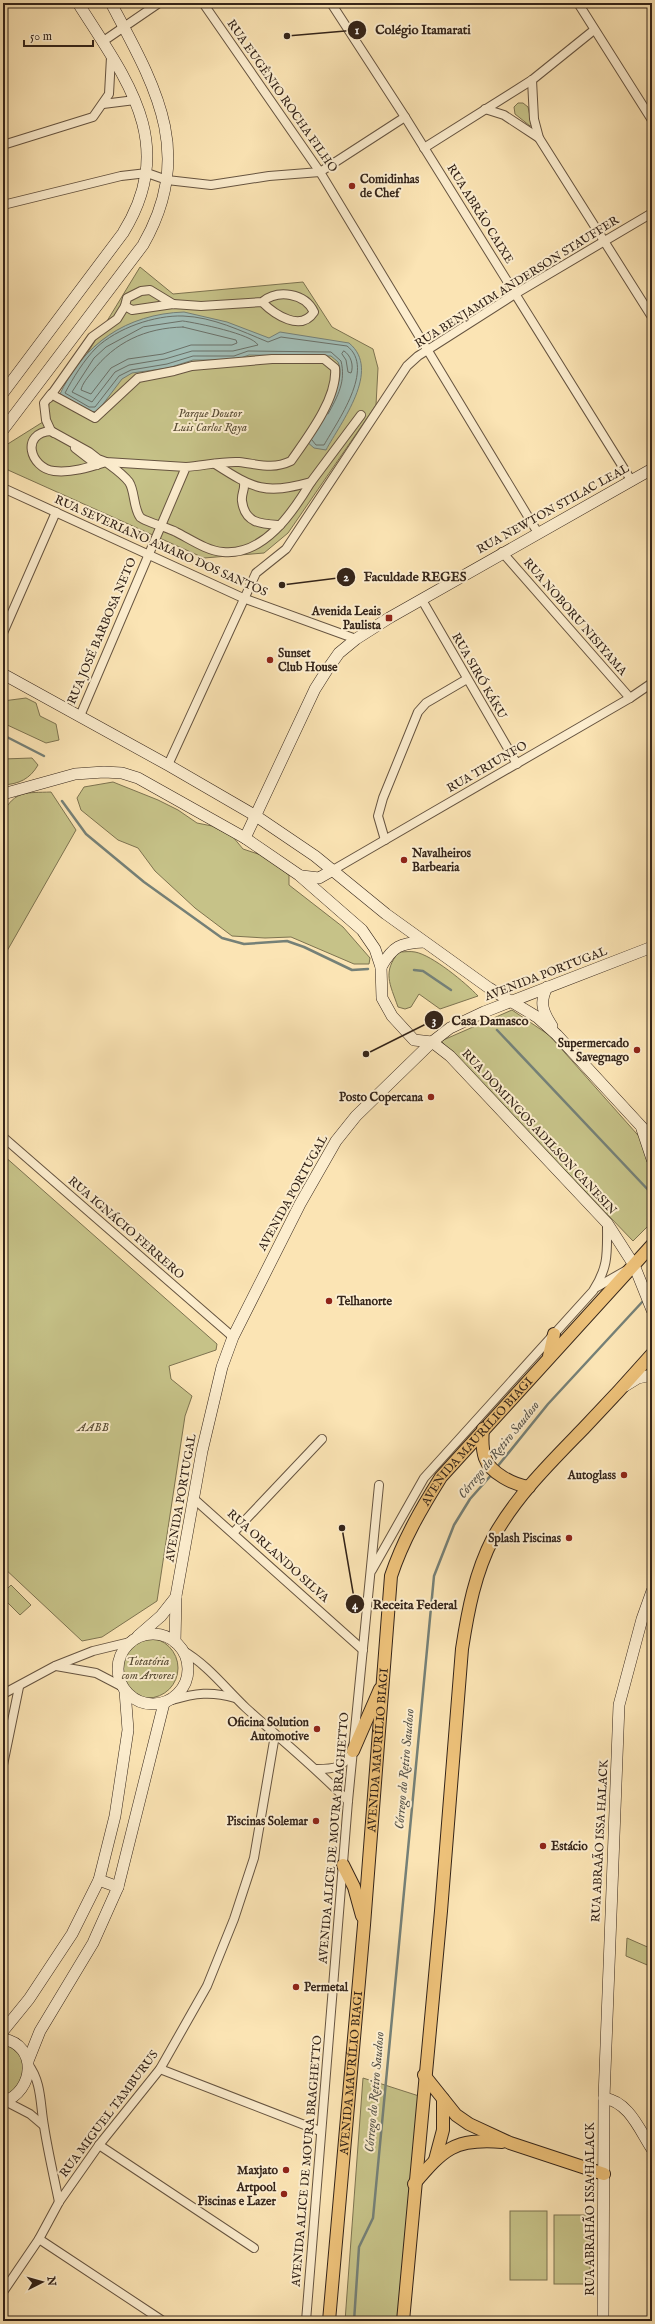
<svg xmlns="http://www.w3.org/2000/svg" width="655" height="2324" font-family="'IM FELL English',serif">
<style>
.green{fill:#c6c288;stroke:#7d7350}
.water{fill:#a1bdb6;stroke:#758077}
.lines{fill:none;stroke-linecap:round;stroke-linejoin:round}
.shore{stroke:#6a7068;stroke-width:1}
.stream{stroke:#758077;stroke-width:2.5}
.street-casing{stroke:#665440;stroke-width:10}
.secondary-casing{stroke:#342419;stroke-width:12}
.primary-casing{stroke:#342419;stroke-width:14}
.street{stroke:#fcedce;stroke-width:8}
.secondary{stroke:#fcedce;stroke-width:11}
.primary{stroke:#eec27a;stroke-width:12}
.poi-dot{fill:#8f2418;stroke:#fcedce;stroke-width:1.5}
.labels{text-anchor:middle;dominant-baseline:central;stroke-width:4;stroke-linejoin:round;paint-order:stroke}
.street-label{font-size:12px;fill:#342419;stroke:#fcedce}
.poi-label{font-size:12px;font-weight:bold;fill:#342419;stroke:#fcedce;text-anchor:end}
.park-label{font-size:12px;font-style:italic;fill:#584c35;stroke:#fcedce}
.water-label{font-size:13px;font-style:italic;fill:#555248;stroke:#fcedce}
.leader{fill:none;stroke:#342419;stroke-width:1.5}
.callout-dot{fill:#342419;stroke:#fcedce;stroke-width:1.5}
.mark-label{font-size:12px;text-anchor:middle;font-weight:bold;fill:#fff}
.callout-label{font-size:13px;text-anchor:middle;font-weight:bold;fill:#342419;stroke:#fcedce;stroke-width:4;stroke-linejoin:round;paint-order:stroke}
</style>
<rect width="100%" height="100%" fill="#fbe4b4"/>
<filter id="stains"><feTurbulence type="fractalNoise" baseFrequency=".005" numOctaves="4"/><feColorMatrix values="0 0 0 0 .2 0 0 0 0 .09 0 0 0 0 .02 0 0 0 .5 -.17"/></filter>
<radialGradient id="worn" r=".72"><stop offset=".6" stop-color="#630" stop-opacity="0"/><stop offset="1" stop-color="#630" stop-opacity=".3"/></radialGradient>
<g class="green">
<polygon points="518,103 523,103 528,107 532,125 530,126 515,114 514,107"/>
<polygon points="140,267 173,294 303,282 332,327 373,349 378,368 376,405 288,533 264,553 204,558 8,470 3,462 3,447 46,420 51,394 60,398"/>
<polygon points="26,698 36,703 40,716 56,724 59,740 46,743 3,723 3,701"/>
<path d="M32 758 38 765C30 779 19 784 3 785V759Z"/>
<polygon points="113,782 158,800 178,810 197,823 212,826 233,837 243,849 264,856 289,875 289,885 343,927 370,958 369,964 354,964 291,937 265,938 232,936 195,908 155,871 138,848 118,840 81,810 77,798 84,787"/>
<path d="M51 792 76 830 3 958V813C15 790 27 793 51 792Z"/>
<path d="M399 952C404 952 410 951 415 952 432 955 466 983 478 996L440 1009 419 994 411 1007 405 1009 398 1007C390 984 382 972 399 952Z"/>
<polygon points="512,1010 549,1035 652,1151 652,1222 633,1241 441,1041"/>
<polygon points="3,1155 217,1344 216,1350 169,1366 171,1379 192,1396 185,1416 157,1601 102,1637 82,1641 3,1567"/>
<polygon points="11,1585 31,1605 20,1615 3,1598 3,1593"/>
<circle cx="148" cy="1668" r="30"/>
<polygon points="627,1938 652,1949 652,1967 626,1956"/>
<path d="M3 2043C28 2055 26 2065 18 2088L3 2096Z"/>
<polygon points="363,2078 419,2096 399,2321 345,2321"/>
<rect x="510" y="2211" width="37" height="69"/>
<rect x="554" y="2215" width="36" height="69"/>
</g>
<path class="water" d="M184 312 227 322 269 338 280 332 349 343C382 370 341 422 326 450L314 448 306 441C316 424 349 382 338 362 336 360 333 358 331 356L249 355 235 360H193L168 368 132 373 122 379 97 412 88 411 59 396C83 344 126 314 184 312Z"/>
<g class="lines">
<g class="shore">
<path d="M183 321C197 323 252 334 258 345L233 351H192L165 359 129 365 115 372 92 402 72 392 94 358 106 347 143 327Z"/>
<path d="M183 327 236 340 237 343 232 345H191L163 354 128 359 111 368 91 394 81 390C82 384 88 377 92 372 115 342 145 328 183 327Z"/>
<path d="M344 351C351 355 354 366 351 373L348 372 346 360 342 354Z"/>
<path d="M312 440 316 445H324C337 422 376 368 347 346L281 337 268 342C241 331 213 317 183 316 155 315 117 328 96 348 84 360 73 378 65 393L89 407H95L119 376 131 370 167 364 193 356H234L248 351 331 352 341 361C346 381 338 396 328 414"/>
</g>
<g class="stream">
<polyline points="3,735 44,756"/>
<polyline points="62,801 86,834 144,882 222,938 244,944 287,941 304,947 352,970 368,969"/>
<polyline points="414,970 423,971 451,990"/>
<polyline points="497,1030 652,1194"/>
<polyline points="497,1467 548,1404 644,1300"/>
<polyline points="354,2321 359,2247 373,2218 434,1576 454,1525 470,1499 493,1473"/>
</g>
<defs>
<g id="street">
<polyline points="203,3 320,172 538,533"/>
<polyline points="331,3 405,117 631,480"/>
<polyline points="578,3 652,120"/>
<polyline points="102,42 159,3"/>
<polyline points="532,80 534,119 539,138 652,317"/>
<polyline points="103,104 135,100"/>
<polyline points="485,109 504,115 539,138"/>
<polyline points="3,145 93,117 109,94 111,57"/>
<polyline points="424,148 532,80 594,30"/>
<polyline points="3,205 121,176 147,173 167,180 211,185 269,176 320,172 405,117"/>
<polyline points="125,306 127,298 141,291 150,290 173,304"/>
<path d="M49 398 92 337 117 319 125 306 132 310 173 304 201 306 262 302C275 315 301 332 314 312 305 293 278 289 262 302"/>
<path d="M54 433 51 431C20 433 30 468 54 471 72 473 90 467 106 462 114 468 123 474 129 482 135 491 133 507 140 517 143 521 169 528 176 532 190 539 207 551 223 552 264 556 293 512 311 482"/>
<polyline points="75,448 97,465"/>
<path d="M215 464C254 489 265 495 311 482L361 415"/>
<path d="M244 483C245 490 241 494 242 501 245 524 262 524 280 525"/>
<polyline points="3,488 243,598 356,639"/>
<polyline points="502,552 630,698"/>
<polyline points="422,600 517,764"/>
<polyline points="3,633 56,512"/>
<path d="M80 716 186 467C202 466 222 461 239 462 258 464 272 470 291 461 307 438 338 398 335 368L324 359H272L192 366 174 371 138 378 95 418 51 394 44 403 46 420 51 431 89 452 98 459 106 462 186 467"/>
<polyline points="168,765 256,573 286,549 407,366 418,356 515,294 652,213"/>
<polyline points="385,840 378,816 383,798 418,712 426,703 467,679"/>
<polyline points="333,870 630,698 652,683"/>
<polyline points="3,1137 233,1337"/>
<polyline points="597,1287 625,1271"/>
<polyline points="193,1498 363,1650"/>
<polyline points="234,1532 322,1439"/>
<path d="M372 1570 424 1478 593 1291C609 1266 607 1253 607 1224"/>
<path d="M182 1650C208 1665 225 1688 246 1708 280 1739 316 1768 348 1801"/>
<polyline points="56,1666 96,1673 121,1686"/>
<polyline points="3,1694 55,1666 93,1651 130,1642"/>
<path d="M172 1700C195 1693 212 1691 235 1698"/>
<polyline points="3,1765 19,1687"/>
<path d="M317 1769C335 1769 342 1768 353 1752"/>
<path d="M28 2064C42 2082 40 2105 44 2126 48 2152 54 2177 59 2202"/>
<polyline points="160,2069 320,2131"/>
<polyline points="5,2101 30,2114 43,2125"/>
<polyline points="99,2145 254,2248"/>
<polyline points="39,2239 163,2321"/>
<polyline points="3,2292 39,2239 59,2202 99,2145 160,2069 207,1986 234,1919 254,1858 275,1735"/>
<polyline points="306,2321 348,1801 379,1485"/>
</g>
<g id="secondary">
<path d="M3 393 123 233C179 143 126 79 78 3"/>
<path d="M3 430 143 245C196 153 155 86 111 3"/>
<polyline points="3,674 168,765 256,816 315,856 386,914 489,988 537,1017 557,1035 652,1138"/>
<polyline points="3,794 75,774 104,772 122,773 138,778 245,838 299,875 362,930 375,949 381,967 382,998 392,1016 414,1040 432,1042 450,1056 607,1223 634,1265 652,1310"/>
<polyline points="245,838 315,689 327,670 339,653 356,639 389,618 652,469"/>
<polyline points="302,876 319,878 333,870"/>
<path d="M381 967C393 946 400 943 424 942"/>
<path d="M547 987C539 1003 543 1012 552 1026"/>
<polyline points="642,1129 652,1159"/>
<polyline points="625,1386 638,1378 652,1375"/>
<circle cx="153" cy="1669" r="35"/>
<polyline points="138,1636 161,1616 176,1597"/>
<polyline points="175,1642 176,1596 202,1451 222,1367 233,1337 300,1204 336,1141 356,1116 432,1042 450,1028 484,1012 652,947"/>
<polyline points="99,1880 118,1887"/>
<polyline points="3,2031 29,1999 72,1934 99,1880 115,1816 128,1730 125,1691"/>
<path d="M3 2039C38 2045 35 2091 3 2102"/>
<polyline points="28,2061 40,2031 93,1943 118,1887 164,1703"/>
<path d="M604 2098C629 2102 639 2129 652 2149"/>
<polyline points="603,2321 604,2098 619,1705 642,1619 652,1591"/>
</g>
<g id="primary">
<polyline points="549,1356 554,1334"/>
<path d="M483 1429C482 1439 482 1449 485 1458 490 1473 514 1485 529 1487"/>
<polyline points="353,1751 380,1689"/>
<polyline points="343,1865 354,1887 362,1916"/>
<polyline points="424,2075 456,2115 469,2124 510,2143 604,2174"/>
<polyline points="435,2160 443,2130 443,2099"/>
<path d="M414 2184C444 2149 454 2138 502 2142"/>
<path id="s1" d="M329 2321 364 1925 391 1576C403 1540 421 1509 441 1477L652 1245"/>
<path d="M403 2321 441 1911 462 1649C468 1610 475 1573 493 1538 516 1496 551 1462 584 1428 607 1404 630 1379 652 1354"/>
</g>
</defs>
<use href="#street" class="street-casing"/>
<use href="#secondary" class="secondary-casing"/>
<use href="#primary" class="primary-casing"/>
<use href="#street" class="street"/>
<use href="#secondary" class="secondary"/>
<use href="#primary" class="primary"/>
</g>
<g class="poi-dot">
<circle cx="352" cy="186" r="4"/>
<rect x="385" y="614" width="8" height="8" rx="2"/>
<circle cx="270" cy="660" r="4"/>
<circle cx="404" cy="860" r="4"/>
<circle cx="637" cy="1050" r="4"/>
<circle cx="431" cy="1097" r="4"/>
<circle cx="329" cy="1301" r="4"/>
<circle cx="624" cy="1475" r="4"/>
<circle cx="569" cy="1538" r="4"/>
<circle cx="317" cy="1729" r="4"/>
<circle cx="316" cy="1821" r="4"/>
<circle cx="543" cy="1846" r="4"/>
<circle cx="296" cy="1987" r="4"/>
<circle cx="286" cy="2170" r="4"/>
<circle cx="284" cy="2194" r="4"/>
</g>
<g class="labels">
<g class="street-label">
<text transform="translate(282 96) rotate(55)">RUA EUGÊNIO ROCHA FILHO</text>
<text transform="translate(480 214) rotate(58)">RUA ABRÃO CAIXE</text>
<text transform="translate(517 282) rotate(-32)">RUA BENJAMIM ANDERSON STAUFFER</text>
<text transform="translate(553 509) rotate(-29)">RUA NEWTON STILAC LEAL</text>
<text transform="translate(161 546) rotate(24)">RUA SEVERIANO AMARO DOS SANTOS</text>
<text transform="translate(575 617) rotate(49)">RUA NOBORU NISIYAMA</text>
<text transform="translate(102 631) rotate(-67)">RUA JOSÉ BARBOSA NETO</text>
<text transform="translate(479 676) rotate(60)">RUA SIRÓ KÁKU</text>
<text transform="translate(487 767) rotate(-30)">RUA TRIUNFO</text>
<text transform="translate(546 974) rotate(-21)">AVENIDA PORTUGAL</text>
<text transform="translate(539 1132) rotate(47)">RUA DOMINGOS ADILSON CANESIN</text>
<text transform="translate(293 1193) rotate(-61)">AVENIDA PORTUGAL</text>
<text transform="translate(126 1228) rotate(41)">RUA IGNÁCIO FERRERO</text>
<text stroke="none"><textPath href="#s1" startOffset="909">AVENIDA MAURÍLIO BIAGI</textPath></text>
<text transform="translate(181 1498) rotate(-80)">AVENIDA PORTUGAL</text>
<text transform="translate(278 1556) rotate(42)">RUA ORLANDO SILVA</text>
<text stroke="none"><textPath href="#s1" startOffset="573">AVENIDA MAURÍLIO BIAGI</textPath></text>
<text transform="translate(334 1838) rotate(-85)">AVENIDA ALICE DE MOURA BRAGHETTO</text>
<text transform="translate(600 1841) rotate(-87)">RUA ABRAÃO ISSA HALACK</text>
<text stroke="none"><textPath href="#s1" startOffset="249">AVENIDA MAURÍLIO BIAGI</textPath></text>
<text transform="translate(109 2114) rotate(-53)">RUA MIGUEL TAMBURUS</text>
<text transform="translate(307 2161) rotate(-85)">AVENIDA ALICE DE MOURA BRAGHETTO</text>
<text transform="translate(590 2209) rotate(-90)">RUA ABRAHÃO ISSA HALACK</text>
</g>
<g class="poi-label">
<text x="360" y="179" text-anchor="start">Comidinhas<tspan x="360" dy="14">de Chef</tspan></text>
<text x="381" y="611">Avenida Leais<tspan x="381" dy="14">Paulista</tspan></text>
<text x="278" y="653" text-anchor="start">Sunset<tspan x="278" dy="14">Club House</tspan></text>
<text x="412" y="853" text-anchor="start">Navalheiros<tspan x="412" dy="14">Barbearia</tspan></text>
<text x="629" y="1043">Supermercado<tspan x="629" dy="14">Savegnago</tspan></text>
<text x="423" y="1097">Posto Copercana</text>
<text x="337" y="1301" text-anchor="start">Telhanorte</text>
<text x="616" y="1475">Autoglass</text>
<text x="561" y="1538">Splash Piscinas</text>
<text x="309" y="1722">Oficina Solution<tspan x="309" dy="14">Automotive</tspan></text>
<text x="308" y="1821">Piscinas Solemar</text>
<text x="551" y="1846" text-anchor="start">Estácio</text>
<text x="304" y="1987" text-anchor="start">Permetal</text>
<text x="278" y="2170">Maxjato</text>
<text x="276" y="2187">Artpool<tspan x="276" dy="14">Piscinas e Lazer</tspan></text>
</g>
<g class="park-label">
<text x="210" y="413">Parque Doutor<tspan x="210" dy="14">Luis Carlos Raya</tspan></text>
<text x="93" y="1427">AABB</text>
<text x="148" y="1661">Totatória<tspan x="148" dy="14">com Arvores</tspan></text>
</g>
<g class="water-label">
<text transform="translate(499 1450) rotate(-51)">Córrego do Retiro Saudoso</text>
<text transform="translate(405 1769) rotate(-85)">Córrego do Retiro Saudoso</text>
<text transform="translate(375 2092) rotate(-85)">Córrego do Retiro Saudoso</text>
</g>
</g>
<path class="leader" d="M287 36L357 30M282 585L346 577M366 1054L434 1020M342 1528L355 1604"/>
<g class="callout-dot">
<circle cx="287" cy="36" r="4"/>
<circle cx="282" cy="585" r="4"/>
<circle cx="366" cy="1054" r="4"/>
<circle cx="342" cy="1528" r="4"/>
<circle cx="357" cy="30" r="10"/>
<circle cx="346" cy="577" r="10"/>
<circle cx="434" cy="1020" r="10"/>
<circle cx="355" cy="1604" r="10"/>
</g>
<g class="mark-label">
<text x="357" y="34">1</text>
<text x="346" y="581">2</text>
<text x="434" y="1024">3</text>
<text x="355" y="1609">4</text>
</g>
<g class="callout-label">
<text x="423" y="34">Colégio Itamarati</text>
<text x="415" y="581">Faculdade REGES</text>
<text x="490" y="1025">Casa Damasco</text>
<text x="415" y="1609">Receita Federal</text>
</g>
<rect width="655" height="2324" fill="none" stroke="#fbe4b4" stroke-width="16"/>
<rect x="4" y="4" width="647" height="2316" fill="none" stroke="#342419" stroke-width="2"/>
<rect x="8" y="8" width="639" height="2308" fill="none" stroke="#342419"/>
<g transform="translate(42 2282) rotate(84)" stroke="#fcedce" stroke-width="3" paint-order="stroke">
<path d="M0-3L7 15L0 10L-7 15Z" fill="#342419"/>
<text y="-6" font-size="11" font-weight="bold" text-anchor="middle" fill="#342419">N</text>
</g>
<path d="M24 40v6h69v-6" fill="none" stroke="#342419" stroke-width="2"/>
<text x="30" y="40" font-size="12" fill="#342419" stroke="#fcedce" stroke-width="3" paint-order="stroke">50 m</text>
<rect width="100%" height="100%" filter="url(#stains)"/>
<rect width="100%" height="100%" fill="url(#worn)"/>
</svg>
